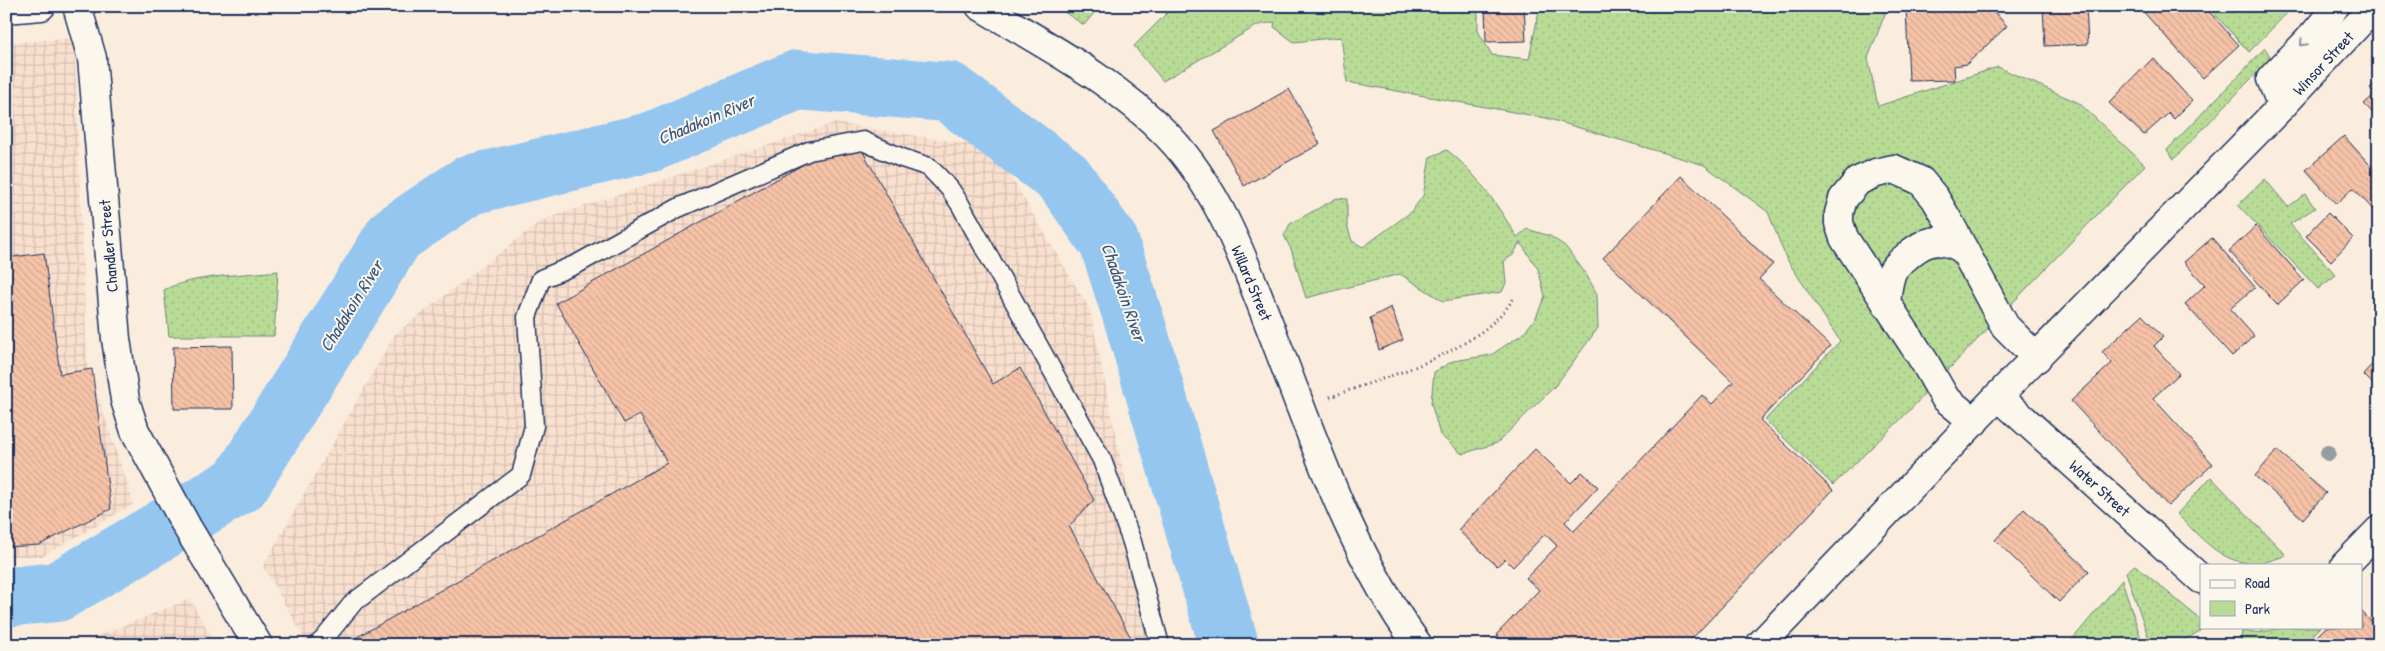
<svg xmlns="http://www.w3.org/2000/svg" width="2385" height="651" font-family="'Patrick Hand',sans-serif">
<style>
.industrial{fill:url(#industrial-grid)}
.green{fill:url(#green-dots);stroke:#6a867a}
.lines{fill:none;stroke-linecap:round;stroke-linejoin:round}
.river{stroke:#94c6f0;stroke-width:60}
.building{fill:url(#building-back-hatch);stroke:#1b2f5e}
.lane-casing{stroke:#1b2f5e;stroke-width:21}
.street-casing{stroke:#1b2f5e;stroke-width:31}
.secondary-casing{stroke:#1b2f5e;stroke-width:31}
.path{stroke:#1b2f5e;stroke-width:3;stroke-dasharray:1 4;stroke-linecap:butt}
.lane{stroke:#fbf7ec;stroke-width:18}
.street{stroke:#fbf7ec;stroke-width:28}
.secondary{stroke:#fbf7ec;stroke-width:28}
.tree{fill:#959c9f}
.oneway{stroke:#8b93a5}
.labels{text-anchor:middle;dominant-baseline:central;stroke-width:4;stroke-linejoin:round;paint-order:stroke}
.street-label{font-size:16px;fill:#1b2f5e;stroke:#fbf7ec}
.water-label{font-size:18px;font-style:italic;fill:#395582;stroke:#fbf7ec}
</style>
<defs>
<pattern id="industrial-grid" width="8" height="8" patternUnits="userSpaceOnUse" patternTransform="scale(1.25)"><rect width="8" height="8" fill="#f9e0ce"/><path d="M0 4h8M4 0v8" fill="none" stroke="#d5c0b3"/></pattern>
<pattern id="green-dots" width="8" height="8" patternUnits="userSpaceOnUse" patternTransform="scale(1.25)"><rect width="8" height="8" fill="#b8dc96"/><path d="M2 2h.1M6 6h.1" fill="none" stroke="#9ebd84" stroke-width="1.8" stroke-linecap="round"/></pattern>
<pattern id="building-back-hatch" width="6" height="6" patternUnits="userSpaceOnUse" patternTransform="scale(1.25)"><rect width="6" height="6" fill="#f7c3a7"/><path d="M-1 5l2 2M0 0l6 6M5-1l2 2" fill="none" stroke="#d3a892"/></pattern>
</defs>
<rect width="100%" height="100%" fill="#faedde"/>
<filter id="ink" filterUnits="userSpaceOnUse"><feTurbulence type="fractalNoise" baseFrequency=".02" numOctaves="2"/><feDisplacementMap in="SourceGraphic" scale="10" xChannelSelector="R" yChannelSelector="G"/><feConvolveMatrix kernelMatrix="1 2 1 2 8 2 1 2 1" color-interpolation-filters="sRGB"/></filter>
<g filter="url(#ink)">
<g class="industrial">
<polygon points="74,38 87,364 134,504 43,556 6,556 6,43"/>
<polygon points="835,123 994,148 1090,310 1159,645 308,645 263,566 395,334 542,220"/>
<polygon points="190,599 216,645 75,645"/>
</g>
<g class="green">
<polygon points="1055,6 1100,6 1084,25"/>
<polygon points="1174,6 1478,6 1478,31 1492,55 1529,59 1540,6 1888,6 1868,58 1878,106 1998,67 2079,103 2145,165 1904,416 1833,485 1765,420 1840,341 1786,258 1768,212 1704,165 1546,118 1347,82 1341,37 1294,42 1274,27 1275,22 1258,25 1163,81 1134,46"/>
<polygon points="2207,6 2294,6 2249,52"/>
<polygon points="2265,48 2271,58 2174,159 2167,150"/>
<path d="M1447 150C1477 173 1497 205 1517 237L1527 229 1550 236 1565 246 1586 274 1597 294 1598 328 1556 385 1497 443 1462 454 1440 435 1431 403 1434 372 1453 361 1491 355 1524 333 1536 317 1545 296 1538 269 1520 242 1513 255 1504 261 1506 283 1502 292 1443 301 1400 274 1306 298 1291 249 1284 236 1290 224 1337 198 1347 199V225L1352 241 1363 247 1411 212 1423 196 1430 157Z"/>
<polygon points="2265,179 2288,207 2305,194 2315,208 2290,224 2336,275 2318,289 2238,205"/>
<path d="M278 271 274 336H169L164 290C192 275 245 275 278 271Z"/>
<path d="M2211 477 2286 555C2234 578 2211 548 2177 514Z"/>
<polygon points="2135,565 2201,620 2200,631 2176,645 2151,645 2126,572"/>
<polygon points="2122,580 2143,645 2072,645 2071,641"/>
<polygon points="2289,627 2321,627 2303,645 2243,645 2241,639 2242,631 2255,633"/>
</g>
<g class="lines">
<polyline class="river" points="6,597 57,592 240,484 395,235 469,185 651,142 797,80 949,92 1064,178 1109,242 1135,323 1229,645"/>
</g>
<g class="building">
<polygon points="1485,6 1524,6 1526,41 1486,42"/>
<polygon points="1906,6 1989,6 2007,26 1967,64 1954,66 1955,80 1909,81"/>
<polygon points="2043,6 2086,6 2088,44 2045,46"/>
<polygon points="2142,6 2204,6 2239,45 2203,78 2140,8"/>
<polygon points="2153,58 2192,101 2174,119 2169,113 2144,135 2109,103"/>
<polygon points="2379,80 2379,119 2364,104 2375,94 2370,88"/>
<polygon points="1289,89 1320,144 1244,186 1214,131"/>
<polygon points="854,136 993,384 1020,368 1094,500 1069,526 1135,645 343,645 667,463 640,415 624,423 556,303"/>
<polygon points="2344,136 2379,175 2379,213 2377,214 2353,188 2336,204 2306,170"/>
<polygon points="1681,176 1773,264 1759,279 1830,346 1760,420 1833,490 1686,645 1507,645 1496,635 1539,590 1526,578 1557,546 1545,534 1513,567 1505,559 1497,566 1458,530 1535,449 1571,483 1582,472 1598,487 1565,522 1574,531 1702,395 1712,404 1733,382 1603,258"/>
<polygon points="2328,213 2353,238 2331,261 2306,236"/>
<polygon points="2256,226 2304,280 2277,305 2229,251"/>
<polygon points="2212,238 2255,287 2230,309 2254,336 2232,356 2185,304 2205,285 2184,262"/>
<polygon points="44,253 60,374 92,369 111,509 39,545 6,547 6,258"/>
<polygon points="1391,307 1403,340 1379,350 1370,318"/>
<polygon points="2142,315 2163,337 2154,346 2179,374 2153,398 2213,464 2168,506 2071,401 2112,363 2102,352"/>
<polygon points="232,346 233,409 174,409 173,347"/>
<polygon points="2379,357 2379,390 2363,374"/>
<polygon points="2277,450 2326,493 2303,519 2255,476"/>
<polygon points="2024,509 2089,571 2059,602 1995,540"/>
<polygon points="2361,611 2379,629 2379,645 2308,645 2326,627 2361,627"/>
</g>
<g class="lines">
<defs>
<polyline id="lane" points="317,645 323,640 353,603 521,475 534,426 527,317 541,279 577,264 678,208 809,151 863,141 902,158 929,167 950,189 960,204 1102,460 1132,542 1160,645"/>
<g id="street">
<polyline points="77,6 92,58 116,339 125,400 135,431 187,527 258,645"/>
<path d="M1886 303C1887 293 1888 282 1892 272 1894 267 1900 262 1905 258 1924 240 1941 235 1964 250"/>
<polyline points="1998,396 2201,579"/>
<polyline points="1974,422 1945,398 1924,361 1844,238 1839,223 1839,213 1843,199 1858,181 1876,173 1894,169 1921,181 1935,198 1949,222 2005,326 2037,358"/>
<polyline points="2345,565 2379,530"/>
</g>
<g id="secondary">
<path d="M980 6C1045 45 1115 81 1168 136 1215 185 1241 252 1265 314 1310 427 1346 547 1418 645"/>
<polyline points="6,9 41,6"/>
<path d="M2282 106 2271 79C2291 57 2321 31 2335 6"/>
<polyline points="1760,645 1998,396 2282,106 2375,6"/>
</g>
</defs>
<use href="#lane" class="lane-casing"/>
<use href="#street" class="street-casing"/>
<use href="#secondary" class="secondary-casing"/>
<path class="path" d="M1330 397C1388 376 1482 352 1515 296"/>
<use href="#lane" class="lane"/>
<use href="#street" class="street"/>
<use href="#secondary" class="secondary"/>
</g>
<circle class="tree" cx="2328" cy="453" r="8"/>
<defs><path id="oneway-chevron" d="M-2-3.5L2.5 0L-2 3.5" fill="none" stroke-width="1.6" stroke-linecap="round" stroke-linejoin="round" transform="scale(1.25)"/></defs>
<use class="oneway" href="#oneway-chevron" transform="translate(2303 43) rotate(133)"/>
</g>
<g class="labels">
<g class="street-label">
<text transform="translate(2323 63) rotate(-47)">Winsor Street</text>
<text transform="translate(108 246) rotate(-95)">Chandler Street</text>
<text transform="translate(1252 283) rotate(67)">Willard Street</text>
<text transform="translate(2100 488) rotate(42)">Water Street</text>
</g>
<g class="water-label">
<text transform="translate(706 119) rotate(-23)">Chadakoin River</text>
<text transform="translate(1124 292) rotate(71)">Chadakoin River</text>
<text transform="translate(351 306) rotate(-58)">Chadakoin River</text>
</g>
</g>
<rect width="2385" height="651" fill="none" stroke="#fbf7ec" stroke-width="25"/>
<rect x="12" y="12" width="2360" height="626" fill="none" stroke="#1b2f5e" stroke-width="2" filter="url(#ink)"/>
<rect x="2200" y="564" width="162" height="65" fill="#fbf7ec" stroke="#a1a7b3"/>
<rect x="2210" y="580" width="25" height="8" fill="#fbf7ec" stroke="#a1a7b3"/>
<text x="2245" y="588" font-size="15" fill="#1b2f5e">Road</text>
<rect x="2210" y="601" width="25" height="15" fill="#b8dc96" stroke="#a1a7b3"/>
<text x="2245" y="614" font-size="15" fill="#1b2f5e">Park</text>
</svg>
